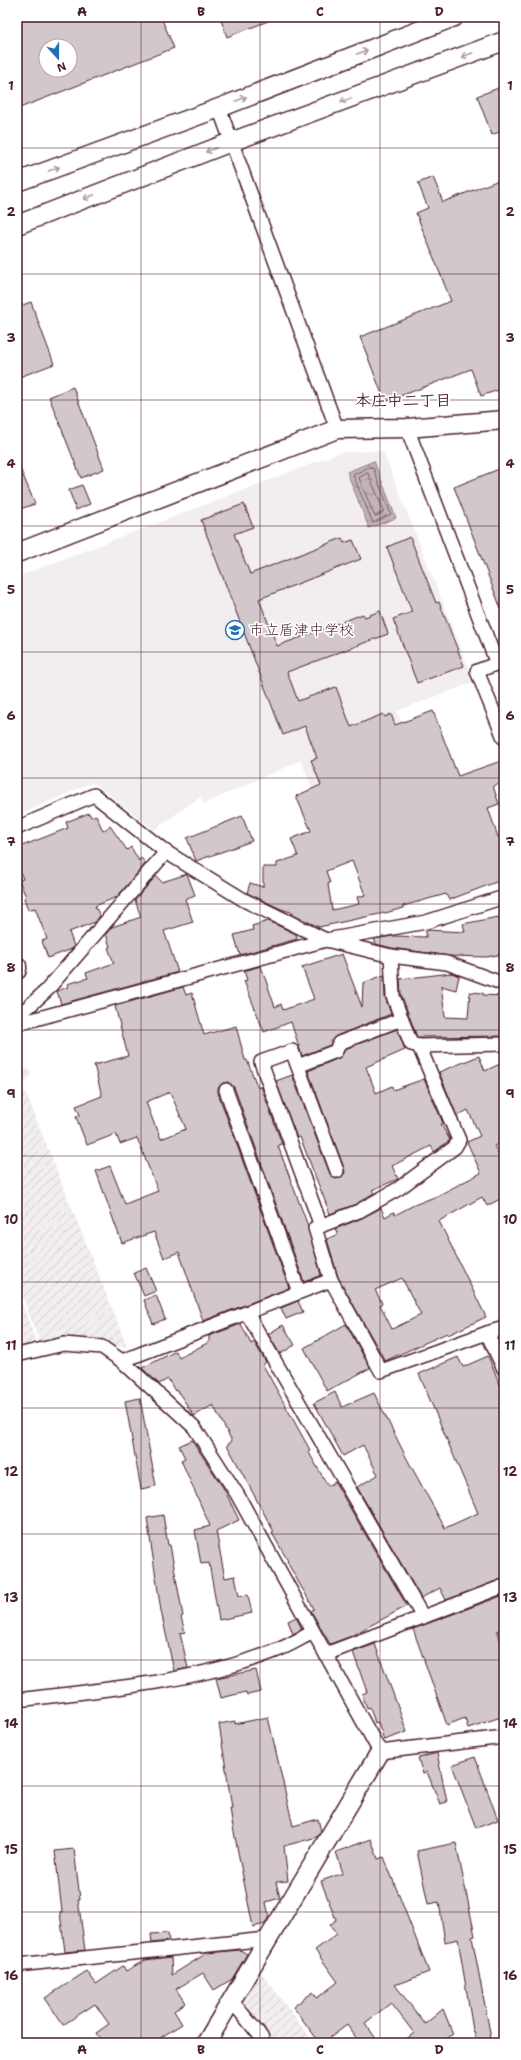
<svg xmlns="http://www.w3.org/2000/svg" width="521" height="2060" font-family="'Shantell Sans','Klee One',sans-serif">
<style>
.built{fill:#f2eeef}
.industrial{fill:url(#industrial-furrows)}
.water{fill:url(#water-ripples);stroke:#91787e}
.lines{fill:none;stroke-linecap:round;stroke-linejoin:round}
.shore{stroke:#7a5a63;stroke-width:1}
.building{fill:#d2c7cb;stroke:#4a1f2b;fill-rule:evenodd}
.street-casing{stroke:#4a1f2b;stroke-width:16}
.secondary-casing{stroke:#4a1f2b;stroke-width:21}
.street{stroke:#fff;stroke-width:13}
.secondary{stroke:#fff;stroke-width:18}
.oneway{stroke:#ae9aa0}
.grid{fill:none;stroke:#4a1f2b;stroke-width:1;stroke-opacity:0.55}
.labels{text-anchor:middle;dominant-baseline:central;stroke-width:3.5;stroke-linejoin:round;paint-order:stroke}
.poi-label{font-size:15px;fill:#4a1f2b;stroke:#fff;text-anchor:start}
.neighbourhood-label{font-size:16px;font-weight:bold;fill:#4a1f2b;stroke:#fff}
.neatline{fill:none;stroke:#4a1f2b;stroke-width:1.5}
.grid-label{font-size:13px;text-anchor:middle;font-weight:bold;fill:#4a1f2b}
</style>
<defs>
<pattern id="industrial-furrows" width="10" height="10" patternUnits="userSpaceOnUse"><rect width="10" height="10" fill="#f2eeef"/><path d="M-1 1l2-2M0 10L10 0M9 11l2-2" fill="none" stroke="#d1cccd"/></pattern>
<pattern id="water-ripples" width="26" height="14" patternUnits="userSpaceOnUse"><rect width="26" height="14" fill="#c1b3b6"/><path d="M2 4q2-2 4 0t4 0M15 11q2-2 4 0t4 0" fill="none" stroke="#9f9194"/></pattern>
</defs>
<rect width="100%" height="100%" fill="#fff"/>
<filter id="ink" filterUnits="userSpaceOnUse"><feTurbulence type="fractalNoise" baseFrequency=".025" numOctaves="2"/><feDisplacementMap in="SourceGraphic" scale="8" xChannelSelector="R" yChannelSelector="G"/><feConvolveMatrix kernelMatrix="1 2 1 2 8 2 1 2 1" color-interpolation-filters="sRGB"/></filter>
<g filter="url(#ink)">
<polygon class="built" points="383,451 474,682 397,711 424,780 324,818 301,760 204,804 200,797 154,830 93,782 17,816 17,577 342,452"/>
<g class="industrial">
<polygon points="17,1061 32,1073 23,1086 127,1346 118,1347 85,1338 40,1343 17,1282"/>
<polygon points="17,1289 37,1345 17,1350"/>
<polygon points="261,1972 314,2043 269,2043 238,2004"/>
</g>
<polygon class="water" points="374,461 396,518 369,528 347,472"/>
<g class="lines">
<g class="shore">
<polygon points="370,467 373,468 391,514 373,523 353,475"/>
<polygon points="368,473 384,511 376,516 374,515 359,478"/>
</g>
</g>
<g class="building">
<path d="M17 17H161L174 48 17 109ZM46 46H70V70H46Z"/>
<polygon points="220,17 275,17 276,18 227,37"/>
<polygon points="504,86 504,130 492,135 477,96"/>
<polygon points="433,177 443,202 504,178 504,388 481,396 471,369 385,402 360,337 451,301 416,213 428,208 418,183"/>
<polygon points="31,302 54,364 17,378 17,307"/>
<polygon points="73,387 104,469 81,478 49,397"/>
<polygon points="17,461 35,504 17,510"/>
<polygon points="504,467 504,613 503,614 454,487"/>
<polygon points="82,485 90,504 76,510 69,490"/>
<path d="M244 504 253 527 234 534 250 574 342 538 344 543 353 540 361 559 259 599 277 646 363 614 365 617 380 611 388 634 287 672 298 701 336 687 351 727 383 714 385 717 391 714 395 725 433 711 458 776 501 761 504 770V782L493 786 499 804 488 808 498 837 504 835V879L449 900 446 894 403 906V908L389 912 319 927 291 914 294 913 281 909 247 893 250 883 263 887V867H277V863L298 856 291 839 311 831 296 796 321 785 311 760 317 758 305 726 283 735 201 520ZM352 861 365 895 357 897 359 904 332 910 328 884 330 883 326 871Z"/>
<polygon points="410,537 436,603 439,602 464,666 417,683 393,619 412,612 387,547"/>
<polygon points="89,813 91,817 96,815 103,831 110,826 127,850 131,847 139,861 141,858 146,863 117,897 95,906 100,916 95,922 69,932 74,946 72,949 48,958 42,941 47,939 35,908 28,910 24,898 26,897 19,880 23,879 17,864 17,848 68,828 66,822"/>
<polygon points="242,816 252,841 196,861 187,838"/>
<polygon points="187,874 195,895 185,899 193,922 164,931 178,972 61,1004 57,991 68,987 67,984 88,978 86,973 114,963 108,948 110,947 106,934 112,927 141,917 135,900 156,876 162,882"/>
<polygon points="498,917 499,919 504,918 504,954 486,957 450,956 392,948 376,944 374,939 393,936 426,937 426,930 465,932 463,924"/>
<polygon points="268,921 296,934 297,939 240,955 234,935 253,930 252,926"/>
<polygon points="342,954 362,1007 363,983 384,975 385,997 391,1014 336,1036 330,1045 302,1056 291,1022 264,1032 244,981 247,980 244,971 261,966 275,1007 281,1004 283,1010 314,999 302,967"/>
<polygon points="452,973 459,976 456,990 441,986 445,1017 468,1018 470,992 483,993 483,995 502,996 501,1024 504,1024 504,1036 417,1037 401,994 400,979"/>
<path d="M183 987 186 995 192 993 204 1035 236 1026 245 1060H247L258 1088 261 1086 282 1144 278 1146 308 1226 321 1275 304 1282 234 1087 228 1082 223 1083 218 1088V1093L289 1288 203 1321 179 1252 164 1258 154 1232 122 1243 116 1227 96 1171 110 1166 125 1204 158 1191 137 1138 120 1144 116 1134 87 1145 76 1117 80 1115 76 1106 102 1096 94 1065 128 1056 115 1006ZM170 1092 186 1129 161 1139 156 1126H155L146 1102Z"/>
<polygon points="397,1029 405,1050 366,1067 376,1093 392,1086 393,1090 424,1079 443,1123 441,1124 450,1140 434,1152 431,1146 392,1166 398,1179 372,1190 374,1193 356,1204 330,1214 300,1137 297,1138 276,1081 292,1075 330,1174 335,1179 340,1178 345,1173 344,1168 308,1071 339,1058 345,1049"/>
<path d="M479 1056 485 1071 504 1062V1141L494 1146 504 1165V1197L487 1206 482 1197 439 1221 486 1317 448 1335 447 1333 385 1361 338 1277 327 1239 338 1234 335 1229 362 1218 381 1208 385 1217 394 1212 395 1215 414 1205 437 1196 481 1173 467 1142 480 1136 468 1110 457 1116 439 1072ZM402 1278 421 1315 392 1329 380 1305 382 1303 375 1290Z"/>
<polygon points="146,1268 156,1291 144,1296 134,1273"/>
<polygon points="156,1295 165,1319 153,1324 144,1300"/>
<polygon points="298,1301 303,1312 286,1319 281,1308"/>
<polygon points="241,1324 251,1344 254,1342 266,1362 263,1365 310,1450 308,1451 328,1486 335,1482 407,1606 349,1637 330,1644 311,1611 314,1609 287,1562 288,1561 272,1533 274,1532 227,1445 232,1441 213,1405 194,1416 177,1390 175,1391 168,1379 159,1384 142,1368 176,1351 179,1358 209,1342 209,1336"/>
<polygon points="346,1324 370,1368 327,1391 304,1348"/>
<polygon points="283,1325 295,1345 280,1354 268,1334"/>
<polygon points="488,1356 504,1394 504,1578 446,1600 440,1588 421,1598 357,1487 378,1475 363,1445 343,1456 314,1403 335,1392 342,1407 374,1393 406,1457 445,1528 478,1513 419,1374 458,1357 463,1367"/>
<polygon points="140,1398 156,1486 141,1489 125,1401"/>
<polygon points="192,1440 224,1489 239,1520 216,1531 225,1578 235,1576 239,1596 248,1595 252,1613 219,1620 209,1563 201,1564 195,1530 210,1526 181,1460 185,1458 179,1446"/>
<polygon points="163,1515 168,1545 170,1545 183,1616 181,1617 185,1632 180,1633 188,1668 174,1671 161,1611 147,1518"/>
<polygon points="504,1595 504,1628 497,1631 504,1650 504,1716 468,1728 465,1718 447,1725 413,1629"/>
<polygon points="296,1617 302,1629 293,1634 288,1621"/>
<polygon points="375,1644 407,1732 384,1740 378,1722 375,1723 370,1707 367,1708 362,1694 367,1692 353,1652"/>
<polygon points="256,1670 261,1692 247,1695 246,1692 221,1698 216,1678"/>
<polygon points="268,1717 293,1826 318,1819 321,1831 317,1837 284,1846 288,1881 276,1882 280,1898 266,1902 269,1916 265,1924 253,1927 232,1822 230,1808 232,1808 219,1724 235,1721 235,1724"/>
<polygon points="437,1753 447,1802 440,1804 427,1772 423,1774 418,1758"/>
<polygon points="475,1757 498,1820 476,1828 452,1765"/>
<polygon points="371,1839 378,1859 384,1857 429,1972 395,1985 425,2024 443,2009 453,2034 441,2043 401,2043 414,2033 391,2003 365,2023 379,2043 360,2043 347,2025 323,2043 320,2043 293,2007 313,1992 317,1998 338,1982 315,1950 337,1934 330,1925 336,1920 321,1881 343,1873 336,1852"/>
<polygon points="456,1843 475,1936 472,1937 492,2043 478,2043 473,2030 458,1939 445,1942 439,1902 428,1904 417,1851"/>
<polygon points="74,1849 80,1899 78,1899 85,1950 65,1952 60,1913 62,1912 55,1851"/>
<polygon points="168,1933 169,1941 152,1943 151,1934"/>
<polygon points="240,1950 247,1954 232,1979 214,1990 203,1973 176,1989 185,2003 174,2011 182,2024 152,2043 103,2043 96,2033 109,2024 95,2004 63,2025 45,1998 87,1971 96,1984 123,1966 126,1971 145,1960 171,1957 172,1975 207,1953"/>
</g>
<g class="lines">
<defs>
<g id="street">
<polyline points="219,108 337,429"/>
<polyline points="407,428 497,664"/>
<polyline points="504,661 477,671 504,738"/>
<polyline points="17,828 94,795 166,852 244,900 326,940 391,956 447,963 504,984"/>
<polyline points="391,956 393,996 411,1044 419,1046 459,1140 455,1147 398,1189 359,1211 315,1228 331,1280 381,1371 487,1333 504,1369"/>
<polyline points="17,1017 46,991 166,852"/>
<polyline points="17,1024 326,940 426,922 504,897"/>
<polyline points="419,1046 504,1044"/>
<polyline points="298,1066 336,1051 339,1043 402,1019"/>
<polyline points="226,1090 299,1292"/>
<polyline points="321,1226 261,1062 292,1051 337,1171"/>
<polyline points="247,1313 423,1617"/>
<polyline points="487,1333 504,1328"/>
<polyline points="17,1355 64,1344 102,1347 122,1361 194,1427 237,1494 380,1752 504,1737"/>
<polyline points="122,1361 331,1280"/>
<polyline points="326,1654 504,1586"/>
<path d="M17 1700C100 1690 197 1682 275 1651 289 1646 301 1638 313 1632"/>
<polyline points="17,1965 267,1939"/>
<polyline points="231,2000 262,2038 263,2043"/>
</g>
<g id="secondary">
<polyline points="17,182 219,108 454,17"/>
<polyline points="17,225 231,142 504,41"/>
<polyline points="17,553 337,429 407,428 504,420"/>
<polyline points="17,966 17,970"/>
<polyline points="206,2043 380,1752"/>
</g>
</defs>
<use href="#street" class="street-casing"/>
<use href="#secondary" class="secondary-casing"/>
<use href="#street" class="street"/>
<use href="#secondary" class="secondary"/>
</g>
<defs><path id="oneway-shaft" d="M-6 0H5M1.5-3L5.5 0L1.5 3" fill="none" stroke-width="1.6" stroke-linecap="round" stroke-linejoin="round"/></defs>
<g class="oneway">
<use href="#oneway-shaft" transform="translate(362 52) rotate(-21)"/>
<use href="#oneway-shaft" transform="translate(467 55) rotate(160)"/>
<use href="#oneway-shaft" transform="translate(241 99) rotate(-21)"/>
<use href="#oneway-shaft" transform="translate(346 100) rotate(160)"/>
<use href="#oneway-shaft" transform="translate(211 150) rotate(159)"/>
<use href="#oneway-shaft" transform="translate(54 169) rotate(-20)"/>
<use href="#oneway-shaft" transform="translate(89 197) rotate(159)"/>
</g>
</g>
<path class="grid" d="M141 17V2043M260 17V2043M380 17V2043M17 148H504M17 274H504M17 400H504M17 526H504M17 652H504M17 778H504M17 904H504M17 1030H504M17 1156H504M17 1282H504M17 1408H504M17 1534H504M17 1660H504M17 1786H504M17 1912H504"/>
<defs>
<symbol id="school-ring" viewBox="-11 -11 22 22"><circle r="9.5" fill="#fff" stroke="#1f6fb2" stroke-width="1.5"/><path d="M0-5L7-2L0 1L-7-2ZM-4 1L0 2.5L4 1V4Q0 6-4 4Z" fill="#1f6fb2"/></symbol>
</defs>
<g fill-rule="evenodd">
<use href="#school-ring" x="224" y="619" width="22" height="22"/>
</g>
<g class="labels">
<g class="poi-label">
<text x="249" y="630">市立盾津中学校</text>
</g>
<g class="neighbourhood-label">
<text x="403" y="400">本庄中二丁目</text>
</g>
</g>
<rect width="521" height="2060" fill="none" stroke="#fff" stroke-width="44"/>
<g transform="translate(58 58) rotate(159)"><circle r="19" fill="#ffffff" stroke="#b7a5aa"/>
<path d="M0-3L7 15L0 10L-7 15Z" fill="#1f6fb2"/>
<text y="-6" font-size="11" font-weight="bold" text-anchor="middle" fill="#4a1f2b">N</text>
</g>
<rect x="22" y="22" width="477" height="2016" class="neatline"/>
<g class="grid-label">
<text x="82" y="16">A</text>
<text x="201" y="16">B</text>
<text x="320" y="16">C</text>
<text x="439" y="16">D</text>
<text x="11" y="90">1</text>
<text x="510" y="90">1</text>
<text x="11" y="216">2</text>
<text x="510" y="216">2</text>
<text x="11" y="342">3</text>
<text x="510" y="342">3</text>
<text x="11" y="468">4</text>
<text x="510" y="468">4</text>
<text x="11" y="594">5</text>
<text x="510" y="594">5</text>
<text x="11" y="720">6</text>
<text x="510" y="720">6</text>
<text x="11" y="846">7</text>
<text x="510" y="846">7</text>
<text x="11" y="972">8</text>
<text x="510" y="972">8</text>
<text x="11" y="1098">9</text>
<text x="510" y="1098">9</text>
<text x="11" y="1224">10</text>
<text x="510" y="1224">10</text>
<text x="11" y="1350">11</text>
<text x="510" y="1350">11</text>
<text x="11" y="1476">12</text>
<text x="510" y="1476">12</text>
<text x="11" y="1602">13</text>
<text x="510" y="1602">13</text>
<text x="11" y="1728">14</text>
<text x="510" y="1728">14</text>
<text x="11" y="1854">15</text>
<text x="510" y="1854">15</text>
<text x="11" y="1980">16</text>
<text x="510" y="1980">16</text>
<text x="82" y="2054">A</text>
<text x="201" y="2054">B</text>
<text x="320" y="2054">C</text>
<text x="439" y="2054">D</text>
</g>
</svg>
